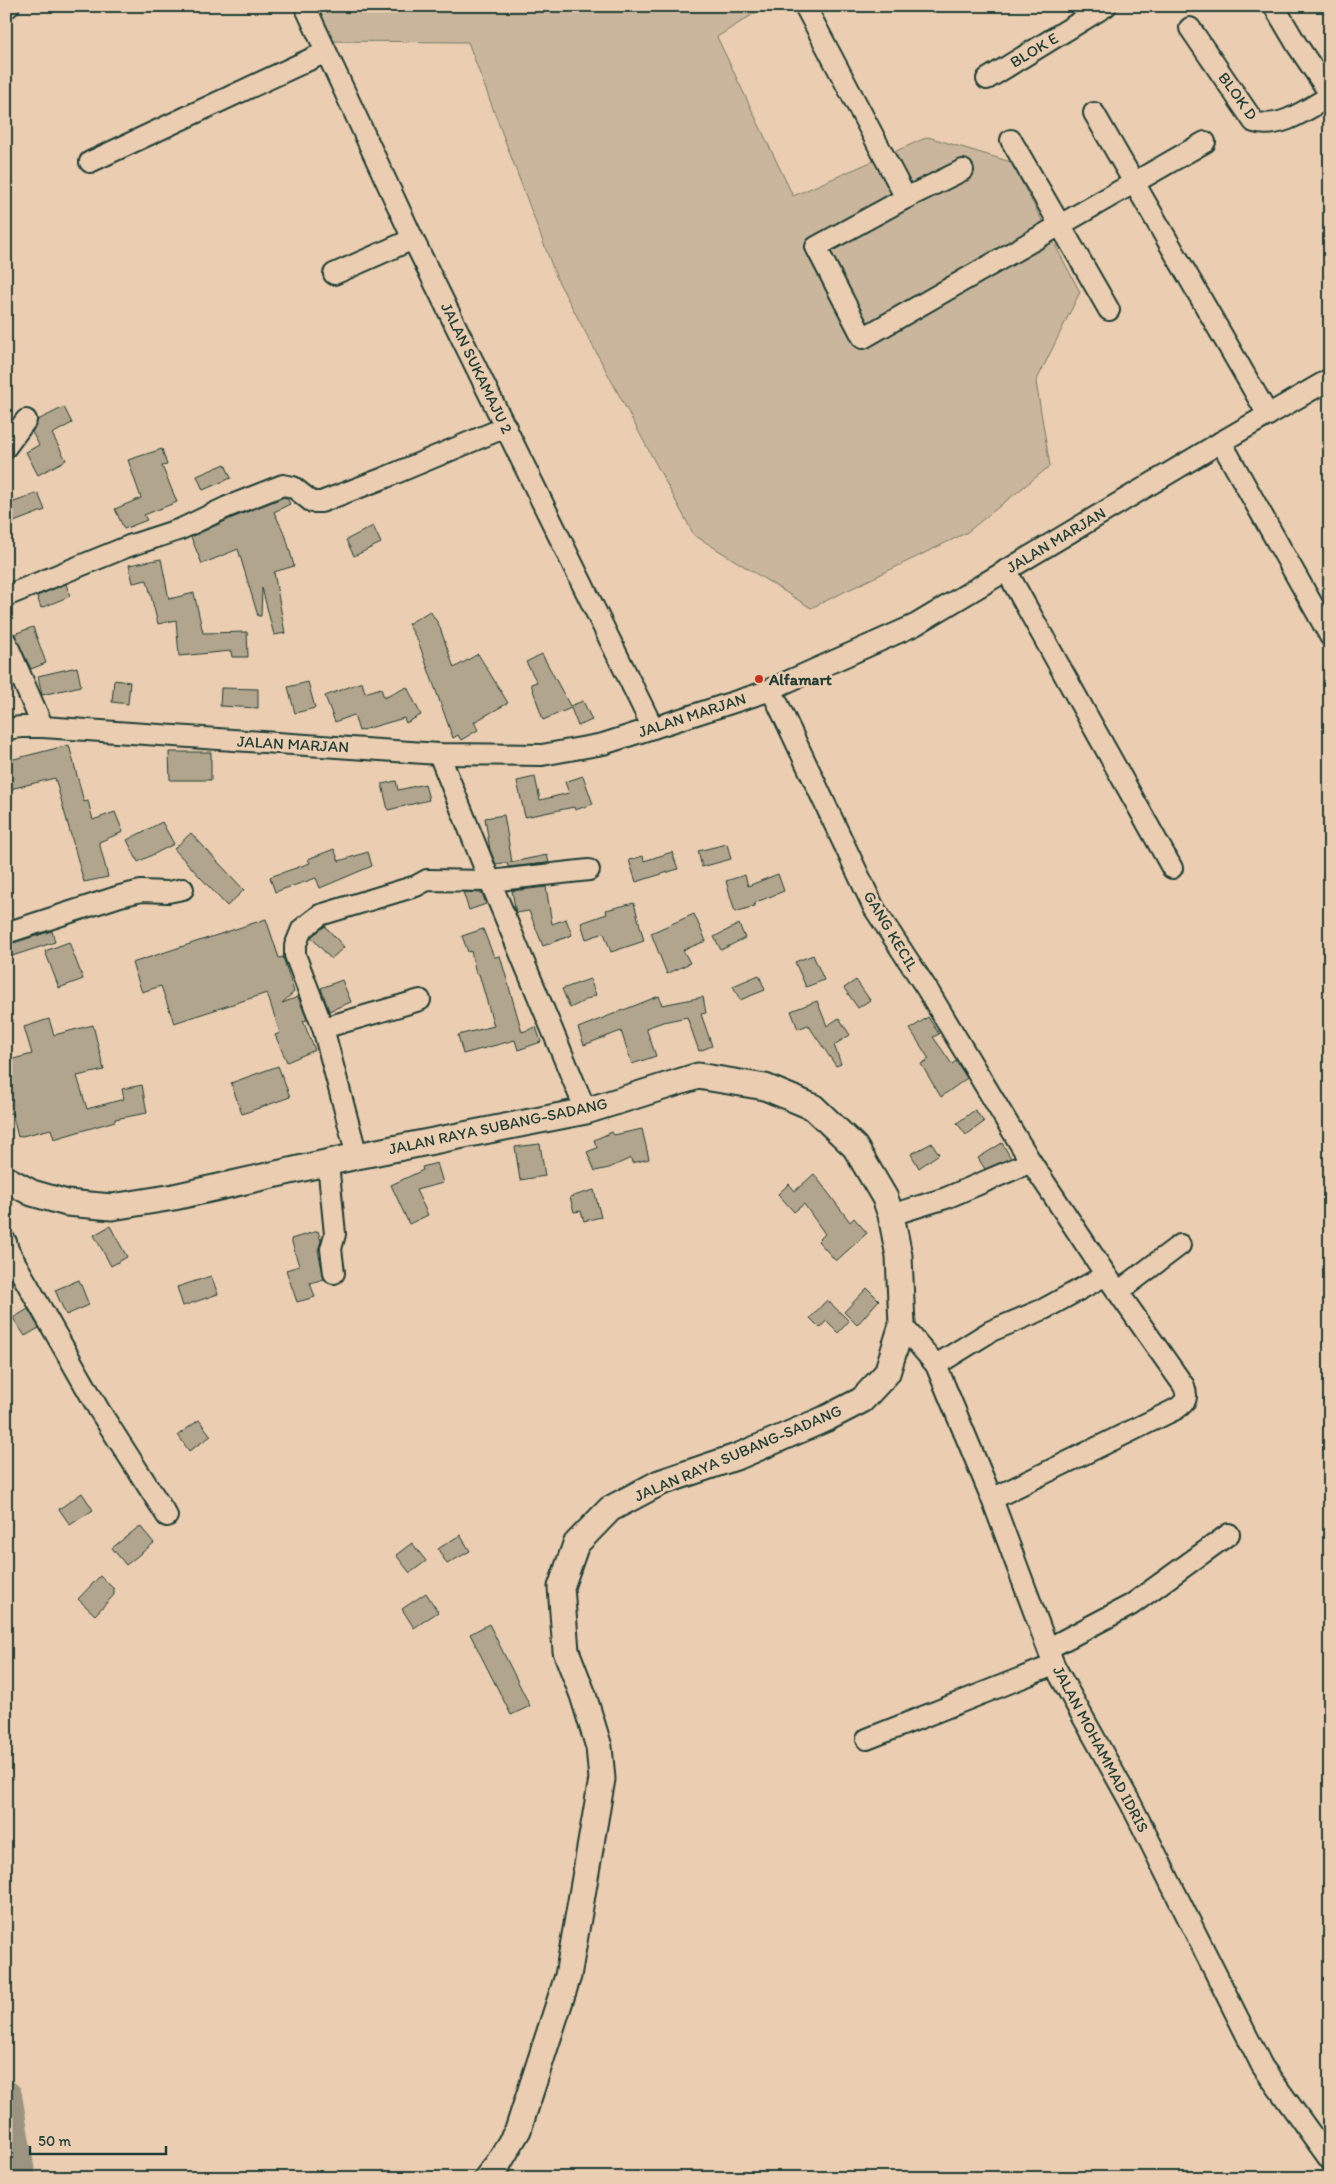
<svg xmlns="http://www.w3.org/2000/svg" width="1336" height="2184" font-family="Itim,sans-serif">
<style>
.green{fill:#cab69c;stroke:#747a68}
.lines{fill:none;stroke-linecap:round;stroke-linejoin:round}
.river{stroke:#9a9480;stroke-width:32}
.building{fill:#b2a58e;stroke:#1f3d34}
.minor-casing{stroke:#1f3d34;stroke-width:24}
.major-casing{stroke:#1f3d34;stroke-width:29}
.minor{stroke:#ebceb1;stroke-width:20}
.major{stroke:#ebceb1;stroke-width:25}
.poi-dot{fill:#c8321e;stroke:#ebceb1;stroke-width:2}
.labels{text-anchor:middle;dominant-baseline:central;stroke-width:5;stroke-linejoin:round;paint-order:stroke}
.street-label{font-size:16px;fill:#1f3d34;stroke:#ebceb1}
.poi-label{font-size:16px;font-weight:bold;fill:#1f3d34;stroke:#ebceb1;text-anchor:start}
</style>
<rect width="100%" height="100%" fill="#ebceb1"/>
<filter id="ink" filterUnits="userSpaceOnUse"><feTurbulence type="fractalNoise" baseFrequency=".02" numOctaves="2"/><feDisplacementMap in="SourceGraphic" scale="10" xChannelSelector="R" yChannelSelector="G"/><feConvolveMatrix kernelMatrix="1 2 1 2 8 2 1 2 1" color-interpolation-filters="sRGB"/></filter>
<g filter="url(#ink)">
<polygon class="green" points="305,6 766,6 717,37 793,196 928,137 1011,162 1080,292 1036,382 1050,466 966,533 811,608 694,535 557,279 468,42 321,41"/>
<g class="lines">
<polyline class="river" points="6,2096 20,2178"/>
</g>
<g class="building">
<polygon points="64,407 72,423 52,434 66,460 38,475 26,452 39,445 32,432 38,420"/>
<polygon points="162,449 167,465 162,466 177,502 144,515 147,520 124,529 115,509 141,498 128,460"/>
<polygon points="225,464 231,478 203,490 197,476"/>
<polygon points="38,493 45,510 6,525 6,505"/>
<polygon points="284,497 287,498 290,504 274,512 286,537 294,566 274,572 285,633 274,635 262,588 261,616 258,616 238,549 202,564 191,537 232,518"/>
<polygon points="373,526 381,543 354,556 346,540"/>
<polygon points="161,559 169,599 194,593 203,633 247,632 248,657 232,657 231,651 179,656 176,620 158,624 147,580 133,583 129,565"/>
<polygon points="66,584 70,596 41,608 37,596"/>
<polygon points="430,611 439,625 454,668 478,654 508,703 474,722 478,730 461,740 458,735 453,738 418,641 408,624"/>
<polygon points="33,627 46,663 31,669 14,634"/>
<polygon points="542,654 570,706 583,701 592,720 578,726 571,708 543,720 531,684 537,682 526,662"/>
<polygon points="77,667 81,686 42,695 38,676"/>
<polygon points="114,680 130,682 128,704 112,702"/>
<polygon points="308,682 315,708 295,713 288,687"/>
<polygon points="362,682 365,693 381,688 384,698 407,687 421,715 406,723 404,718 359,731 354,715 335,722 325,696"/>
<polygon points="221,688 258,689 258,708 220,706"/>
<polygon points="69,745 84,802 88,801 93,820 115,812 123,832 99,842 108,877 84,882 55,778 6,790 6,761"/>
<polygon points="169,752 211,752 211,780 170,780"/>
<polygon points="583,776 593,804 575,810 574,807 525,817 517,781 535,777 540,800 569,793 565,782"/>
<polygon points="396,781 398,790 425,784 429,800 388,810 382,784"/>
<polygon points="504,815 512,862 496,864 490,850 485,818"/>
<polygon points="162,822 174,844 138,862 127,840"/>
<polygon points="191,833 244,890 227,906 174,849"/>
<polygon points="727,844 731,859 702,867 698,851"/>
<polygon points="334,849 339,861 368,852 372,866 320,888 316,878 275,892 270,877 310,863 308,859"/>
<polygon points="672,852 678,869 636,882 629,860 643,856 644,861"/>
<polygon points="547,855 549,863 508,867 507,863"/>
<polygon points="778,874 784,891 754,903 755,906 735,912 726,881 745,875 748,886"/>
<polygon points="546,887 552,924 566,919 572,935 543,946 529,911 516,913 512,891"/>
<polygon points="463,892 482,893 486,904 469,910"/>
<polygon points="634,903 644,941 611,952 604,933 586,939 581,923 607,914 606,910"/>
<polygon points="694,914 706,941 683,950 690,963 667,974 651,933"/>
<polygon points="266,919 279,958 283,957 294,992 282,1003 298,997 307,1020 303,1021 315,1050 287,1062 275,1035 280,1033 267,993 174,1023 161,986 142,992 132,963"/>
<polygon points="739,924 745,938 721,950 714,937"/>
<polygon points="325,926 344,947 331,959 311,937"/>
<polygon points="483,929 494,957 500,956 522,1032 536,1027 541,1042 518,1050 515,1040 463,1054 458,1035 494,1026 479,974 476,974 471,951 468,952 462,936"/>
<polygon points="52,931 55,942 6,958 6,945"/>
<polygon points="69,942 83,979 59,988 45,951"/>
<polygon points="813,955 824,980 806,987 795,962"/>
<polygon points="759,975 765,990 740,1000 733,986"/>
<polygon points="590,979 596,995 570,1008 562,989"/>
<polygon points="342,980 351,1002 329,1011 321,988"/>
<polygon points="856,980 870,1000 858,1008 844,988"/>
<polygon points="659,996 662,1005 703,997 706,1013 701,1014 712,1046 699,1051 687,1017 663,1022 646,1028 656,1056 632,1064 621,1031 584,1045 578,1028"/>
<polygon points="817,1001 827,1026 839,1018 850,1035 834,1045 841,1064 836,1066 808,1025 798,1029 791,1011"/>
<polygon points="928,1017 939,1034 933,1037 952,1064 956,1061 967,1078 941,1097 921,1064 929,1059 910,1029"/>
<polygon points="49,1019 54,1035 93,1025 104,1070 77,1076 87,1109 124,1099 122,1089 142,1085 147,1113 115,1119 115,1121 54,1139 51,1129 18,1137 12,1113 6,1114 6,1061 32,1054 24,1027"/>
<polygon points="278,1066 290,1097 242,1114 231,1083"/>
<polygon points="975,1110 984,1122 966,1135 957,1123"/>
<polygon points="642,1129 649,1159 632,1163 631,1158 609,1168 595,1171 587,1152 597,1148 594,1140 612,1132 614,1135"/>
<polygon points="932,1143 939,1154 919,1168 911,1154"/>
<polygon points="1002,1143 1011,1158 985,1169 978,1158"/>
<polygon points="540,1144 545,1176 520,1180 515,1147"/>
<polygon points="437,1163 443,1183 416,1190 428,1215 409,1224 391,1185 423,1170 422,1167"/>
<polygon points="814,1174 850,1222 854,1218 867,1233 836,1261 818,1241 825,1234 804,1204 794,1212 778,1194 789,1184 795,1191"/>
<polygon points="594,1190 601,1217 584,1221 581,1211 574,1212 570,1197"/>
<polygon points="110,1226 127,1257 111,1266 94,1235"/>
<polygon points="318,1231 321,1241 318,1250 324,1279 310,1283 315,1297 297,1302 286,1270 299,1266 291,1239"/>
<polygon points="211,1276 218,1294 183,1306 177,1287"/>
<polygon points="79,1280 89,1305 66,1315 55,1290"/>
<polygon points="867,1288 879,1300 857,1325 844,1312"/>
<polygon points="827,1300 849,1321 838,1333 826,1321 820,1328 810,1318"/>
<polygon points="28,1309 39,1328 25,1336 13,1318"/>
<polygon points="199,1420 211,1436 189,1451 178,1435"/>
<polygon points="82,1493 93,1510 70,1525 59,1509"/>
<polygon points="140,1526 154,1543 126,1565 112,1548"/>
<polygon points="460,1535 470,1551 447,1564 438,1549"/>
<polygon points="412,1543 426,1561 410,1573 396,1555"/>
<polygon points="100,1576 114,1589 114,1595 95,1615 78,1599"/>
<polygon points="426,1593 438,1612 414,1628 402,1609"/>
<polygon points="489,1624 530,1706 511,1715 470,1634"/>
</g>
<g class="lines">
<defs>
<g id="minor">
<polyline points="305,6 413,239 653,728"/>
<polyline points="805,6 906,198"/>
<polyline points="1274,6 1297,45 1330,94"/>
<polyline points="6,8 9,6"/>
<path d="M1190 28 1254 122C1280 130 1308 109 1330 96"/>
<polyline points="987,79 1106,6"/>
<polyline points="1094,113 1268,415"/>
<polyline points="1011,140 1109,310"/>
<polyline points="90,162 326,52"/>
<polyline points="963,170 904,199 816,247 863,338 1205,142"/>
<polyline points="334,274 413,239"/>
<polyline points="1221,442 1330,636"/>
<polyline points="6,447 26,420"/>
<polyline points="1006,570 1172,868"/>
<polyline points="6,596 129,546 181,529 227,507 283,485 293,487 312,502 321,502 384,478 506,427"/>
<polyline points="6,642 43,727"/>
<polyline points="771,689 874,908 927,989 1031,1162"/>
<polyline points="6,729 21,727 43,727 439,754 542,755 603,744 762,693 915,625 1221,442 1330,379"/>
<polyline points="439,754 490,881 586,1111"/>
<polyline points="6,933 120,896 141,891 168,892 183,889"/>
<polyline points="323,1028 420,1000"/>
<polyline points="357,1156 323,1028 295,955 295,946 302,929 320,915 416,886 427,880 490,881 589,870"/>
<polyline points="328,1163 335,1234 331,1249 334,1273"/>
<polyline points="891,1215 946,1198 1031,1162 1106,1275 1044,1309 991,1331 936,1365"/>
<polyline points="6,1242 8,1250 99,1410 167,1516"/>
<polyline points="1118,1292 1180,1245"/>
<polyline points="902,1325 936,1365 992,1499 1054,1665 1130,1802 1262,2066 1330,2160"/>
<path d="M992 1499 1176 1409C1187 1402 1188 1397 1184 1386L1106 1275"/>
<polyline points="1049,1648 1131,1605 1229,1534"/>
<polyline points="867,1739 1054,1665"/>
</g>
<polyline id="major" points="6,1179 32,1193 67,1203 112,1207 174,1197 357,1156 586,1111 698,1076 765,1087 813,1107 855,1147 885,1198 891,1215 899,1256 902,1325 887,1373 862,1400 825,1419 739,1456 659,1483 610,1509 576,1544 561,1587 566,1651 583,1695 599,1747 602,1779 568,1976 518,2130 498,2164 487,2178"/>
</defs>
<use href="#minor" class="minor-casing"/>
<use href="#major" class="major-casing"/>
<use href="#minor" class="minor"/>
<use href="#major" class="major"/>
</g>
</g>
<circle class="poi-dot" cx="759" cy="679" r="5"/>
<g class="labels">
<g class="street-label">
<text transform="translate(1034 50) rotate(-31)">BLOK E</text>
<text transform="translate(1238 96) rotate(54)">BLOK D</text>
<text transform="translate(477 368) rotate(64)">JALAN SUKAMAJU 2</text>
<text transform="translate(1056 540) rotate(-31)">JALAN MARJAN</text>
<text transform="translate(692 715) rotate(-18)">JALAN MARJAN</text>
<text transform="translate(293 744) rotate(3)">JALAN MARJAN</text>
<text transform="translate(891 931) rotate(59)">GANG KECIL</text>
<text transform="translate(498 1126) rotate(-12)">JALAN RAYA SUBANG-SADANG</text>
<text transform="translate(738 1453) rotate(-23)">JALAN RAYA SUBANG-SADANG</text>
<text transform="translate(1101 1749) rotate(62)">JALAN MOHAMMAD IDRIS</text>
</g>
<g class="poi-label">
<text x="769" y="679">Alfamart</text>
</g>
</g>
<rect width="1336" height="2184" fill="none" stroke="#ebceb1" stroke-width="25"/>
<rect x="12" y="12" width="1311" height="2159" fill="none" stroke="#1f3d34" stroke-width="2" filter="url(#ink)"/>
<path d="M30 2146v8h136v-8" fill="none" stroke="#1f3d34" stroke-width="2.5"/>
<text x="38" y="2146" font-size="15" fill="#1f3d34" stroke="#ebceb1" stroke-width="4" paint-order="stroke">50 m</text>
</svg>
